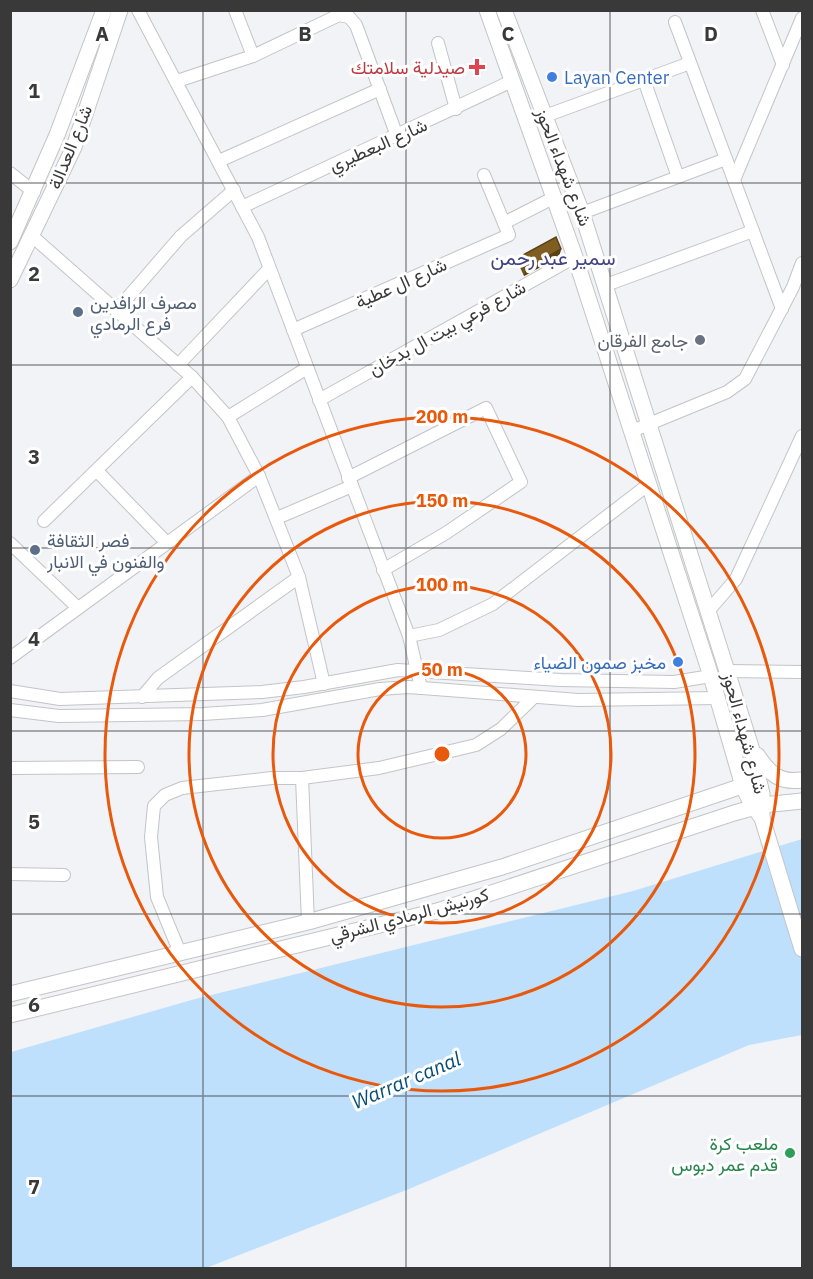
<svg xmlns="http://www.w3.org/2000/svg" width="813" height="1279" font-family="'IBM Plex Sans',Vazirmatn,sans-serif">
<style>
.water{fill:#bee0fc}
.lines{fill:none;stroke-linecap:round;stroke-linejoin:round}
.minor-casing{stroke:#c2c5c7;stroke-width:14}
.major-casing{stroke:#c2c5c7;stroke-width:17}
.minor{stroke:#fff;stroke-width:12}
.major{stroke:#fff;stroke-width:15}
.wall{fill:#6e511c}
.shaded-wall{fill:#5a4217}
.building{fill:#805e21;stroke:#5a4217;stroke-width:1.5}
.grid{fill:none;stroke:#39393a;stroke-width:1.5;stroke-opacity:0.55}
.ring{fill:none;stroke:#e8590c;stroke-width:3}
.health-dot{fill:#e0444e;stroke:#fff;stroke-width:2}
.shop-dot{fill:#3f7fe0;stroke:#fff;stroke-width:2}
.service-dot{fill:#5c6f8a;stroke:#fff;stroke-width:2}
.worship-dot{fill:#6b7280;stroke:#fff;stroke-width:2}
.leisure-dot{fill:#2e9e5b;stroke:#fff;stroke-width:2}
.labels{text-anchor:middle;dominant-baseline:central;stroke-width:6;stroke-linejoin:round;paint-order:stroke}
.health-label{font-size:18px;fill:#be3a42;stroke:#fff;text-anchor:end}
.shop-label{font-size:18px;fill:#366cbe;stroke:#fff;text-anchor:start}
.street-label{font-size:18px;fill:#39393a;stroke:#fff}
.service-label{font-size:18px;fill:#4e5e75;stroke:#fff;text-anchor:start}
.worship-label{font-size:18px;fill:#5b616d;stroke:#fff;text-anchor:end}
.leisure-label{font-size:18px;fill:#27864d;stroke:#fff;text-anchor:end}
.neighbourhood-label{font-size:20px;fill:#404581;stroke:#fff}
.water-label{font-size:20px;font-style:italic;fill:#034d77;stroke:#fff}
.grid-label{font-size:20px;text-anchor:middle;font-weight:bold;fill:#39393a;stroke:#fff;stroke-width:6;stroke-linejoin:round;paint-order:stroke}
.centre{fill:#e8590c;stroke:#fff;stroke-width:3}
.ring-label{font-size:18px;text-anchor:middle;font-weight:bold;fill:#e8590c;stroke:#fff;stroke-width:6;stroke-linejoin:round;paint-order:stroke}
</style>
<rect width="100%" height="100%" fill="#f1f3f6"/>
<polygon class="water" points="802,839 802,1035 749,1045 409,1189 206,1268 11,1268 11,1052 195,999 633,891"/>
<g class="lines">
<defs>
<g id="minor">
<polyline points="138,10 258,237 409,636 421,688"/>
<polyline points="235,10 253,56"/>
<polyline points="762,10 783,65"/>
<polyline points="675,22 782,309"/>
<polyline points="438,43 456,109"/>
<polyline points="644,80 678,177"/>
<polyline points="177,81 253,56 339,15 349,17 356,25 397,136"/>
<polyline points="545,116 690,63"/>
<polyline points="219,161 380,89"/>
<polyline points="10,173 34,192"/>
<polyline points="734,180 802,18"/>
<polyline points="242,207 512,81"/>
<polyline points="582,213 726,159"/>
<polyline points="504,223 555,197"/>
<polyline points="32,236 192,377 228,417 259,476 299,577 324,684"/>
<polyline points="606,285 753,231"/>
<polyline points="116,311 181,236 234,190"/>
<polyline points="293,330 509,235 484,175"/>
<polyline points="178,365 269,269"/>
<polyline points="319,400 575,257"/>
<polyline points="228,417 307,368"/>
<polyline points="632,431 727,392 745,379 793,287 802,263"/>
<polyline points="97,471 166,542"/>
<polyline points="348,478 486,408 521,482 446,533 383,570"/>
<polyline points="277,518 352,486"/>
<polyline points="44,521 192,377"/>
<polyline points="10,543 78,608"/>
<polyline points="710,609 736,579 802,436"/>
<polyline points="409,636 439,630 493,604 649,484"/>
<polyline points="10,658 259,476"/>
<polyline points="729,671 802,672"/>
<polyline points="10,691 60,699 262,692 304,687 398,670 561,680 674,682 711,676"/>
<polyline points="142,697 158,678 299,577"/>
<polyline points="10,710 59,716 203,714 262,710 380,689 409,687 578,700 718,698"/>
<polyline points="10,768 138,767"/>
<polyline points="302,778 308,922"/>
<polyline points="10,874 64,875"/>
<polyline points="180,953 157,897 151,837 154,806 165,795 182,788 272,778 302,778 379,768 476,745 501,729 533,698"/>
</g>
<g id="major">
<polyline points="487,10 575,257 711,676 743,786 751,803 762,818 802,949"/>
<polyline points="504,10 582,213 751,747 762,794 762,818"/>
<polyline points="10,242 57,135 104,10"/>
<polyline points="10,280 74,147 120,10"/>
<path d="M757 755C770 774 779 783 802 780"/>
<polyline points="10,994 308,922 502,867 751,783"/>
<polyline points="10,1015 437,911 734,813 763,805 802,801"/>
</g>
</defs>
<use href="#minor" class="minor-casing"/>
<use href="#major" class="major-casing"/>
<use href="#minor" class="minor"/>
<use href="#major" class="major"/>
</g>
<polygon class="wall" points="561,249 559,257 524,276 518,263 521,256"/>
<polygon class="shaded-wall" points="561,249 559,257 524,276 526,269"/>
<polygon class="building" points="556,237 561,249 526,269 521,256"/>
<path class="grid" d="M203 10V1268M406 10V1268M610 10V1268M10 183H802M10 365H802M10 548H802M10 731H802M10 914H802M10 1096H802"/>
<g class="ring">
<circle cx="442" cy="754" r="84"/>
<circle cx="442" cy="754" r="169"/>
<circle cx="442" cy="754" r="253"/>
<circle cx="442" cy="754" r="337"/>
</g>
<path class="health-dot" d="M474 58h6v6h6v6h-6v6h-6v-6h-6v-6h6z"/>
<g class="shop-dot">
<circle cx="552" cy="77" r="6"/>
<circle cx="678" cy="662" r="6"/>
</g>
<g class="service-dot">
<circle cx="78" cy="312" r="6"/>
<circle cx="35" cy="550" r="6"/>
</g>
<circle class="worship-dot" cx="700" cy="340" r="6"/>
<circle class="leisure-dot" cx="790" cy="1153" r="6"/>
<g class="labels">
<g class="health-label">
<text x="465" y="67">صيدلية سلامتك</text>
</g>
<g class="shop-label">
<text x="564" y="77">Layan Center</text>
<text x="666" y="662" text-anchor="end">مخبز صمون الضياء</text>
</g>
<g class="street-label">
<text transform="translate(378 145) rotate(-24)">شارع البعطيري</text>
<text transform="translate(70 147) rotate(-68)">شارع العدالة</text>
<text transform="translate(564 167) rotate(69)">شارع شهداء الحوز</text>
<text transform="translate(401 283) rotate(-24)">شارع ال عطية</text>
<text transform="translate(447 328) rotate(-29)">شارع فرعي بيت ال بدخان</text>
<text transform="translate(745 733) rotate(75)">شارع شهداء الحوز</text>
<text transform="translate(409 915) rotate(-15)">كورنيش الرمادي الشرقي</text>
</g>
<g class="service-label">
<text x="90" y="302">مصرف الرافدين<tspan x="90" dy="21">فرع الرمادي</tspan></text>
<text x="47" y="540">فصر الثقافة<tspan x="47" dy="21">والفنون في الانبار</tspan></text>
</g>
<g class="worship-label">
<text x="688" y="340">جامع الفرقان</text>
</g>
<g class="leisure-label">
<text x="778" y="1143">ملعب كرة<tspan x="778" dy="21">قدم عمر دبوس</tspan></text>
</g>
<g class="neighbourhood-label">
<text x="553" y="257">سمير عبد رحمن</text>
</g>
<g class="water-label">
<text transform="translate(406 1080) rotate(-23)">Warrar canal</text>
</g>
</g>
<g class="grid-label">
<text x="102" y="41">A</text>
<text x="305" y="41">B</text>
<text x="508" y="41">C</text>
<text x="711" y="41">D</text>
<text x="34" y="98">1</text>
<text x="34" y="281">2</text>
<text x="34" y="464">3</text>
<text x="34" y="646">4</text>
<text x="34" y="829">5</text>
<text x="34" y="1012">6</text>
<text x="34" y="1194">7</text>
</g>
<circle cx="442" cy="754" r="9" class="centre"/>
<g class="ring-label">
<text x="442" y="423">200 m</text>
<text x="442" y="507">150 m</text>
<text x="442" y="591">100 m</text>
<text x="442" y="676">50 m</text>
</g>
<rect width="813" height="1279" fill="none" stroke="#39393a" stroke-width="24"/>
</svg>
